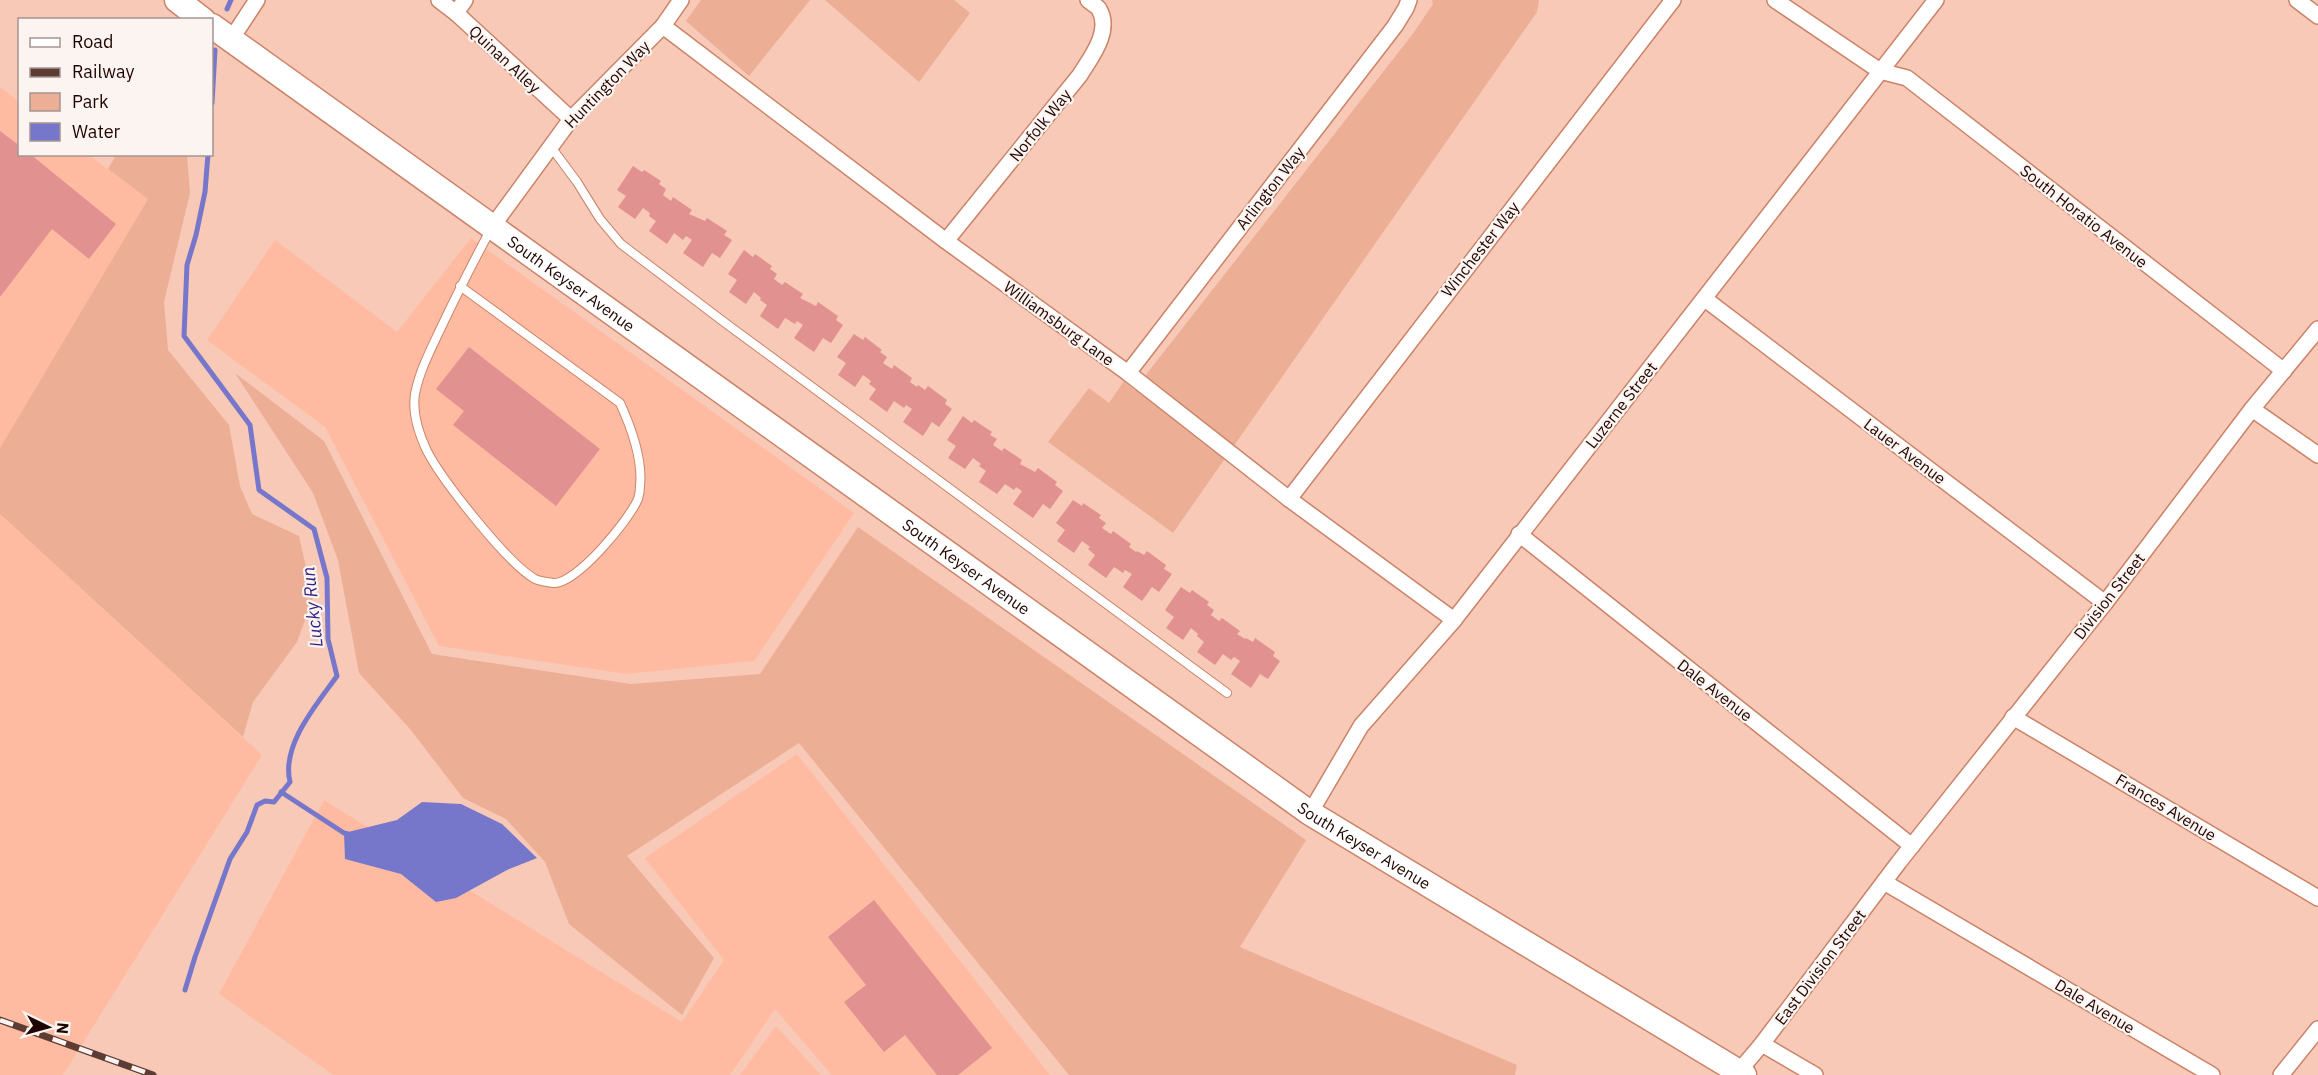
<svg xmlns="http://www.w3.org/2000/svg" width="2318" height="1075" font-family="'IBM Plex Sans',sans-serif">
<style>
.built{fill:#ffbba2}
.green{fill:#edae96}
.water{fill:#7677ca}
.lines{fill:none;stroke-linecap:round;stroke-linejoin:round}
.stream{stroke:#7677ca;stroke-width:5}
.building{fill:#e1918f}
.service-casing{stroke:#cb8368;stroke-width:10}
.minor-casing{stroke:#cb8368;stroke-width:18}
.primary-casing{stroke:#cb8368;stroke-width:27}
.service{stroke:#fff;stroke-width:8}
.minor{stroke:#fff;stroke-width:15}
.primary{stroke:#fff;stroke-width:24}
.rail-casing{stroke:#5c3c33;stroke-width:7}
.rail{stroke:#fcf4f1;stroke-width:4.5;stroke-dasharray:14;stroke-linecap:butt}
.labels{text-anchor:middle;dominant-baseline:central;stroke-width:4.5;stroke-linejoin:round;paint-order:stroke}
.street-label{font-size:16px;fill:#200601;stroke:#fcf4f1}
.water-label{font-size:18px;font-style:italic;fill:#2f1f82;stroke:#fcf4f1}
</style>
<rect width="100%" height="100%" fill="#f8c9b7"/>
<g class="built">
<polygon points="0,87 19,102 20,154 89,155 148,199 0,448"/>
<polygon points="471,238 854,513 754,661 626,674 439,646 325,427 207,340 275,240 397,332"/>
<polygon points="0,514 262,755 63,1075 0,1075"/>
<polygon points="797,754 1050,1075 832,1075 775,1009 730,1075 333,1075 219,994 324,800 682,1022 724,960 645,858"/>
<polygon points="776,1026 821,1075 740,1075"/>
</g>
<g class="green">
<polygon points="701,0 810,0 749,76 686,21"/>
<polygon points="825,0 954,0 970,13 919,82"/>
<polygon points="1432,0 1539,0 1537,12 1173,533 1048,442 1089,388 1109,403 1124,381 1134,390 1412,35 1433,4"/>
<polygon points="116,155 187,155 190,193 164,302 168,350 229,425 240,486 252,514 299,536 313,598 297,642 253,702 243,737 0,514 0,448 148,199 108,169"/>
<polygon points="235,373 324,441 432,654 631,684 760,674 858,527 1306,840 1240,947 1517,1065 1515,1075 1069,1075 799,743 627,856 714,958 682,1015 569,924 545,862 506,819 463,798 410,729 359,673 338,560 313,493"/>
</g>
<polygon class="water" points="422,802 461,804 502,824 537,858 507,870 456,898 436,902 401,874 345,859 344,833 397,820"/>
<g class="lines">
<g class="stream">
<polyline points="227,9 231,0"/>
<polyline points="212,103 215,50"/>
<polyline points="281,792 344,833 348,834"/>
<path d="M185 990 195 957 230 859 247 832 257 805 265 801 274 802 290 782C281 745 317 704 337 676L328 639 327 578 314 529 259 490 250 425 184 336 187 265 196 235 205 192 208 154"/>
</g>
</g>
<g class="building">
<polygon points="0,131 20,146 20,154 30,154 116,224 89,259 52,229 0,297"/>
<polygon points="633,166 642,172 644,170 661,181 659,184 666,189 663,195 671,201 673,197 692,210 689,214 705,221 707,218 727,231 724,235 732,240 720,258 712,253 703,267 683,253 692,240 686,236 683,240 674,233 667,244 649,231 656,221 649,216 650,213 643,208 635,219 618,207 626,196 617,190"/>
<polygon points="744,250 753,257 755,254 772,266 770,269 777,274 774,279 782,285 785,282 803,294 800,298 816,306 818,302 838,316 836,320 843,325 831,343 823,338 814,352 794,338 803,325 797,321 795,324 785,318 778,329 760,316 767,305 760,300 761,298 754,292 746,304 729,292 737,280 728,274"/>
<polygon points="854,334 863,340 865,337 882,350 880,352 887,357 883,363 892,369 894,365 912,378 910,382 917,387 918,385 925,390 928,386 947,400 945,404 952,409 939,427 932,422 923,436 903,422 912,409 906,405 904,408 894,401 887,412 869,399 876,389 869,384 871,381 863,375 855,387 838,375 846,363 837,357"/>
<polygon points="469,347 600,449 556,506 453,425 464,411 436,389"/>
<polygon points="963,416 972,423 974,420 992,432 990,435 997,439 993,445 1002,451 1004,448 1022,460 1020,464 1035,472 1038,468 1057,482 1055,485 1063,491 1050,509 1043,504 1033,518 1013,504 1022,491 1016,487 1014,490 1005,484 997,494 979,482 986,471 979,466 981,464 973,458 965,469 948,458 956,446 947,440"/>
<polygon points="1073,500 1082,506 1083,503 1101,515 1099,518 1106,523 1102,528 1111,534 1113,531 1131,544 1129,547 1136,552 1137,551 1144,555 1147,551 1166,565 1164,569 1172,574 1159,592 1152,587 1142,601 1123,587 1132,574 1125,570 1123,573 1114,567 1106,578 1088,565 1095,555 1088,549 1090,547 1082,541 1074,553 1057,541 1065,530 1056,523"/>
<polygon points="1181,587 1190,593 1192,590 1209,602 1207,605 1214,610 1211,615 1219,621 1222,618 1240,631 1237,634 1245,639 1246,638 1253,642 1255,638 1275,652 1273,656 1280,661 1268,679 1260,674 1251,688 1231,674 1240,661 1234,657 1231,660 1223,654 1215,665 1197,652 1204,642 1197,636 1198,634 1191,628 1183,640 1166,628 1174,617 1165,610"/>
<polygon points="874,900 992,1048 958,1075 937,1075 905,1035 884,1052 844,1002 866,985 828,937"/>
</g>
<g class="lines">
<defs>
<g id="service">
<polyline points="551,147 577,182 600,219 621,244 728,325 1227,693"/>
<path d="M460 286 620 403C631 427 643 458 640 486 640 490 639 496 638 499 629 520 576 585 553 583 547 582 539 581 535 579 507 563 442 480 427 451 419 434 412 413 415 394 419 373 429 353 438 334 455 298 472 264 491 229"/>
</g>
<g id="minor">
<polyline points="439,0 456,13 571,119"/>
<polyline points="1775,0 1880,71 1907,78 2284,371"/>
<polyline points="2297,0 2318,16"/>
<polyline points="456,13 465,0"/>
<polyline points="663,26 946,241 1128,373 1289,499 1454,620"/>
<polyline points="230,41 257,0"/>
<polyline points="492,227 571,119 663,26 681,0"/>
<path d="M946 241 1080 75C1091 57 1112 31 1099 9 1097 6 1091 3 1088 0"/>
<polyline points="1705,299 2105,603"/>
<polyline points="1128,373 1395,26 1406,8 1409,0"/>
<polyline points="2252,409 2318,455"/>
<polyline points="1289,499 1673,0"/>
<polyline points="1519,534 1912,846"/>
<polyline points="2013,717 2318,898"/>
<polyline points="1310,813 1361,726 1454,620 1936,0"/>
<polyline points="1884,882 2212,1075"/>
<polyline points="1762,1044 1815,1075"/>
<polyline points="1739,1071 1762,1044 1899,862 2105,603 2252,409 2318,329"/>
<polyline points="2281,1075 2318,1029"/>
</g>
<g id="primary">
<polyline points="177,0 203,20"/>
<path id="s1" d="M212 26 1310 813 1744 1075"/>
</g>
</defs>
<use href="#service" class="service-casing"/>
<use href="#minor" class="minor-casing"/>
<use href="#primary" class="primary-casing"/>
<use href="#service" class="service"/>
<use href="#minor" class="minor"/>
<use href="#primary" class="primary"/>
<defs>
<polyline id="rail" points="0,1020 153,1075"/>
</defs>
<use href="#rail" class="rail-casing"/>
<use href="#rail" class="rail"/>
</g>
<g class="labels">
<g class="street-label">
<text transform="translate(505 59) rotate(43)">Quinan Alley</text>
<text transform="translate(607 84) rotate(-46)">Huntington Way</text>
<text transform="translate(1040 125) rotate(-51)">Norfolk Way</text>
<text transform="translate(1270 188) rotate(-52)">Arlington Way</text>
<text transform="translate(2084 216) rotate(38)">South Horatio Avenue</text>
<text transform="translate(1480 249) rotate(-52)">Winchester Way</text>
<text stroke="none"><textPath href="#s1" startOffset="442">South Keyser Avenue</textPath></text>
<text transform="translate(1059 323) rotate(36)">Williamsburg Lane</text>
<text transform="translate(1621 405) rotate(-52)">Luzerne Street</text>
<text transform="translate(1905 451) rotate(37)">Lauer Avenue</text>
<text stroke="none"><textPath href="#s1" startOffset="928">South Keyser Avenue</textPath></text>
<text transform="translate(2109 596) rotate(-52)">Division Street</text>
<text transform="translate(1715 690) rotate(38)">Dale Avenue</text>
<text transform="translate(2166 807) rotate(31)">Frances Avenue</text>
<text stroke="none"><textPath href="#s1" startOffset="1414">South Keyser Avenue</textPath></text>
<text transform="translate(1820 967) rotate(-53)">East Division Street</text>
<text transform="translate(2095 1006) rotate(31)">Dale Avenue</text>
</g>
<g class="water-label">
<text transform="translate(312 607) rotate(-96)">Lucky Run</text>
</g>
</g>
<rect x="18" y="18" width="195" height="138" fill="#fcf4f1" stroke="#a49591" stroke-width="1.5"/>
<rect x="30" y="38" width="30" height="9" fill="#ffffff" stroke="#a49591" stroke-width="1.5"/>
<text x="72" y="48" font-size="18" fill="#200601">Road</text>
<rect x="30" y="68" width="30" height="9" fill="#5c3c33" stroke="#a49591" stroke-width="1.5"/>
<text x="72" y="78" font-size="18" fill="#200601">Railway</text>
<rect x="30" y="93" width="30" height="18" fill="#edae96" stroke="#a49591" stroke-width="1.5"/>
<text x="72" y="108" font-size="18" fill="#200601">Park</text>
<rect x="30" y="123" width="30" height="18" fill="#7677ca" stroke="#a49591" stroke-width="1.5"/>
<text x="72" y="138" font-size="18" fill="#200601">Water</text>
<g transform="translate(48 1027) rotate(95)" stroke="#fcf4f1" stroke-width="4.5" paint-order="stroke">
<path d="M0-4.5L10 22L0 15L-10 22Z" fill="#200601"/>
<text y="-9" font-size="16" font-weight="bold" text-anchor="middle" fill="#200601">N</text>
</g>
</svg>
